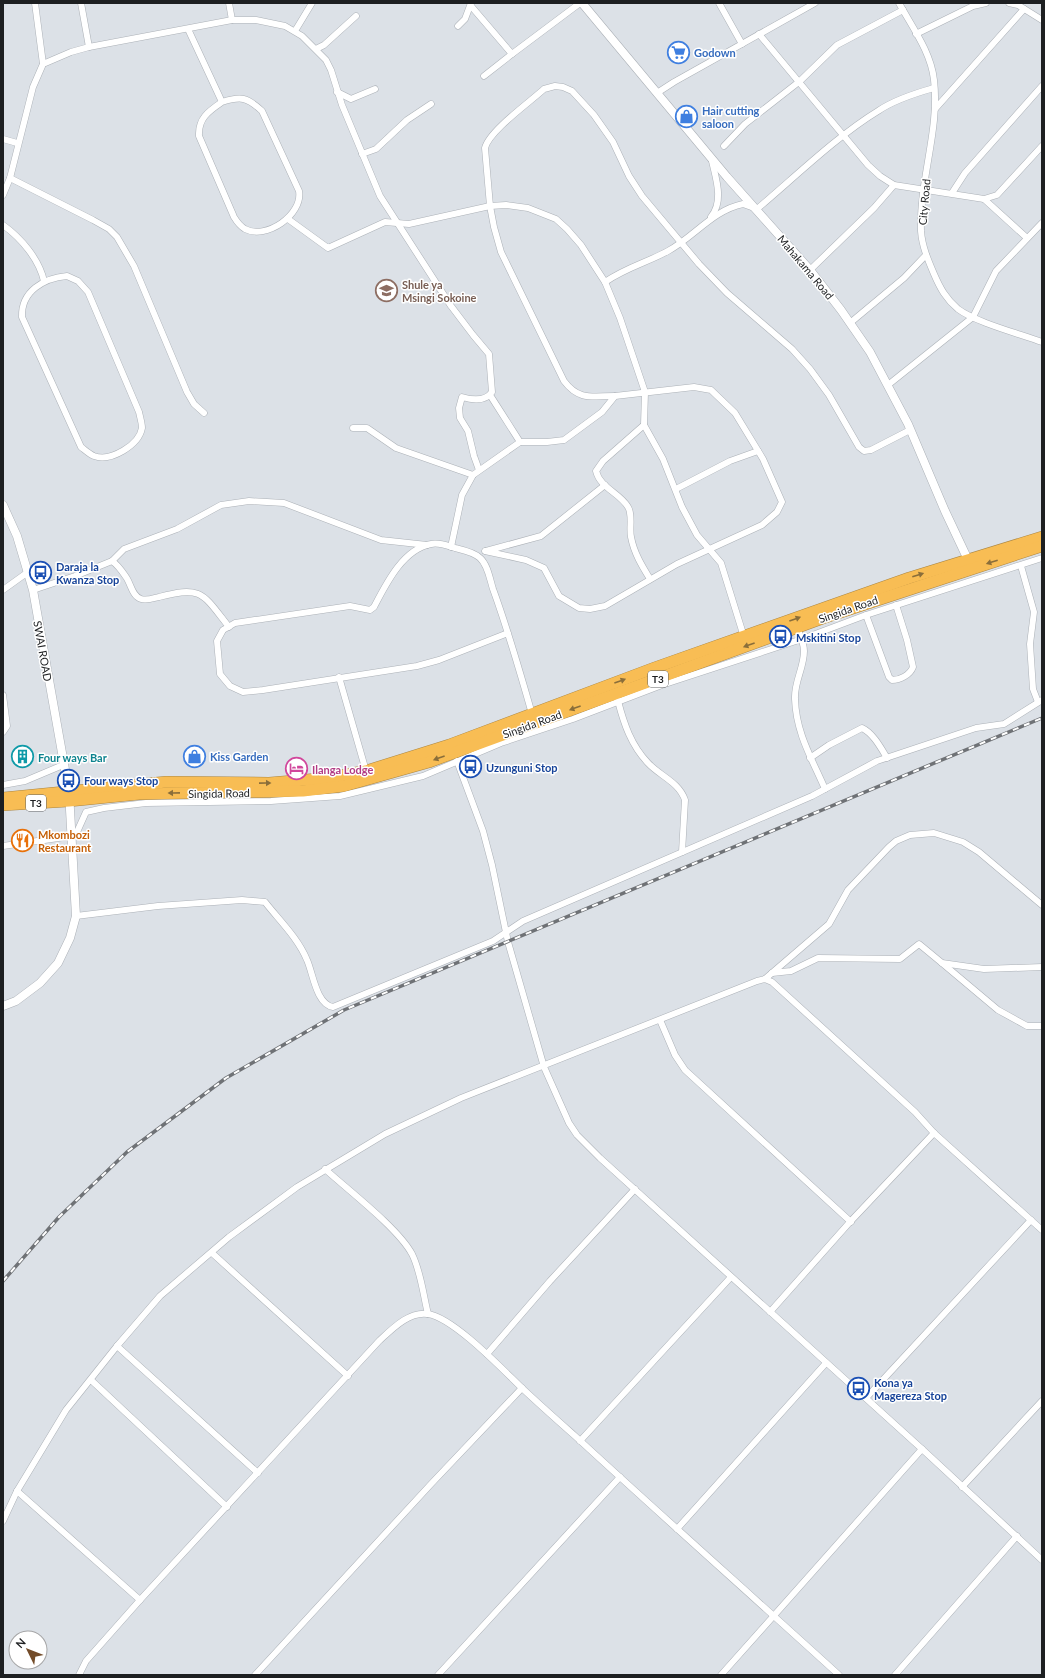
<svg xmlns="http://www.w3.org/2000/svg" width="1045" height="1678" font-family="Lato,sans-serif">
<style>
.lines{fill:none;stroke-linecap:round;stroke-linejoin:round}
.street-casing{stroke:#acb1b7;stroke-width:7}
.secondary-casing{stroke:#acb1b7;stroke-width:9}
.highway-casing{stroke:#ab8642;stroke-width:12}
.street{stroke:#fff;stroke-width:6}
.secondary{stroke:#fff;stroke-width:8}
.highway{stroke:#f8bd54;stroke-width:11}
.rail-casing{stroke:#6f7276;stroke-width:3.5}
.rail{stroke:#fff;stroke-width:2;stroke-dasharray:6;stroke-linecap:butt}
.oneway{fill:#8a6e3a}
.labels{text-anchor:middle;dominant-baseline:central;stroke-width:3;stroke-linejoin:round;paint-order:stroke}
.shield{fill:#fff;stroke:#616264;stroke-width:1}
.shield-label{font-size:10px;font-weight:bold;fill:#1d1f21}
.shop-label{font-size:11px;font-weight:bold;fill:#366cbe;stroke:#fff;text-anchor:start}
.street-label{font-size:11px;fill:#1d1f21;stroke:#fff}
.education-label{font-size:11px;font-weight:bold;fill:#785e54;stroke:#fff;text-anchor:start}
.transit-label{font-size:11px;font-weight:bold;fill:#164399;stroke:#fff;text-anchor:start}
.culture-label{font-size:11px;font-weight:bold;fill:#0d838f;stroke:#fff;text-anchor:start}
.hotel-label{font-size:11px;font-weight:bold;fill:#b23c85;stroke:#fff;text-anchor:start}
.food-label{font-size:11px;font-weight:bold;fill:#c56008;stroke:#fff;text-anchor:start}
</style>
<rect width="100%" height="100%" fill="#dce1e7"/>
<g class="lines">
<defs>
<g id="street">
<polyline points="35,3 43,64"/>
<polyline points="81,3 89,47"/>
<polyline points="229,3 232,20"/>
<polyline points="719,3 742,44"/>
<path d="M899 3C912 27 931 52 934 80 940 130 919 180 921 231 922 246 928 260 934 274 940 288 946 299 958 309 975 322 1020 334 1042 342"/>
<polyline points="1009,3 1018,5 1042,20"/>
<polyline points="471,6 512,54 580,3"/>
<polyline points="458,26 465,19 471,3"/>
<path d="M188 29 222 102C209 111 198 118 199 136L234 217C237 222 240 226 245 229 266 240 303 215 299 191L262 111C247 97 241 96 222 102"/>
<polyline points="295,31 312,3"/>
<polyline points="759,34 868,165 880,176 894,185 984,199 997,195 1042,146"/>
<polyline points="916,34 973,6 986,3"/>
<polyline points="316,49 324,45 356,16"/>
<polyline points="484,76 512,54"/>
<polyline points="337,92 351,99 375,89"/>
<polyline points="657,93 674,82 815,3"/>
<polyline points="935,109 1024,9"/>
<polyline points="3,139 17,143"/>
<polyline points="724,146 745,124 800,81 837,45 903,10"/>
<polyline points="362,154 376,149 407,120 431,104"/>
<polyline points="10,178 93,220 109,229 117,237 134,266 187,392 194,404 204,413"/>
<polyline points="952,193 965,173 1042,86"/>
<path d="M3 195 10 178 33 87 43 64 71 52 89 47 232 20H256L285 26 302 36 326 60 331 70 342 105 380 196 451 306 473 335 489 354 492 392C485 402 472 400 462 397L459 408 460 418 468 431 474 456 479 470"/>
<polyline points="984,199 1027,238"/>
<path d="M711 217C724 201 716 179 712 161"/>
<polyline points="288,219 328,248 385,222 409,224 490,206 506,205 528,208 556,219 567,229 581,245 605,282 620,318 645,392 644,425 663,459 682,507 697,535 721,563 744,637"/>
<path d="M3 225C21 238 39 259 44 281"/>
<polyline points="810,270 874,208 894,185"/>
<path d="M67 276 78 281 88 292 139 412C140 417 142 423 142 428 139 445 111 462 94 456 89 454 85 450 81 447L22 317C21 291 44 278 67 276Z"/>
<path d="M605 282C627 267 646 263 668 251 694 237 713 210 743 204L757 209C795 177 837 136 878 111 894 100 916 93 934 88"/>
<polyline points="850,323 904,278 926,255"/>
<polyline points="888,385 973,317 996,271 1042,223"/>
<polyline points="490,395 520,442"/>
<path d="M615 396C592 396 579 401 564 381L501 252 494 227 490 206 485 148C489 131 530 102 544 89L555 86 563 87 572 91 594 115 613 142 629 176 642 196 699 264 727 293 792 349 810 369 829 395 859 447 864 451 871 450 910 430"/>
<path d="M644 425 603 461 596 471C600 488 620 493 628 507 633 515 629 528 631 537 634 553 642 566 650 579"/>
<polyline points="353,428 367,428 396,448 473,475"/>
<polyline points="676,489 730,461 758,451"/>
<polyline points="451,547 462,495 473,475 520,442 547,442 564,440 602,412 615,396 694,387 711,390 735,413 763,459 782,502 777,512 762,525 677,564 605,606 590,609 579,608 559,596 544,568 526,560 485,551"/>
<polyline points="486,551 541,536 605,485"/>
<polyline points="112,561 124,549 177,529 221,505 249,501 284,503 381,540 427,545"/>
<polyline points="1021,566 1034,612 1030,644 1033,689 1038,702"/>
<polyline points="3,590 28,572"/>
<path d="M33 590 75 576 112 561C118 565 122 571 126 577 131 584 132 596 141 599 147 601 154 598 159 597 202 585 203 594 229 627"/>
<path d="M866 615 889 677 892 680C900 680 910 675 913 667L907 640 896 605"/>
<path d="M797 628C800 635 804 643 804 651 804 668 794 682 795 699 796 733 812 759 825 789"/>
<path d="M508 633 439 660 417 666 263 690 243 692 230 686 220 674 217 641 223 630 235 623 350 606 370 610 374 607C386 584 403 549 431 544 439 542 448 546 455 548 463 550 474 552 480 558 488 565 490 580 493 589 508 630 520 672 532 714"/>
<polyline points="339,677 366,771"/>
<polyline points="3,695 7,726 3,732"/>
<path d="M618 701C624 724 631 745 648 763 660 776 679 782 685 800L682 852"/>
<path d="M810 758 829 745 862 728C873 733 881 748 887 758"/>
<polyline points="457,761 483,831 492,865 508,942 544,1067 569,1123 577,1135 600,1158 922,1449 1042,1560"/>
<polyline points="3,785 25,781 63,765"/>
<polyline points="3,846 72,836 77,832 86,812 104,808 146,803 271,801 340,796 423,776 501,743 573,719 662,685 802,639 866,615 1042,558"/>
<path d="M76 916 158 906 242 900 265 902C279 920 298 938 307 960 313 973 316 1004 333 1007L493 941 523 921 812 796 877 761 976 728 1004 724 1042 700"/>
<polyline points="942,963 998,1010 1027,1026 1042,1026"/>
<polyline points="772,973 791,971 818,958 900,959 919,944 942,963 984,969 1042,967"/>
<polyline points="765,979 829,924 848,890 889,847 896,841 910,835 934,833 963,842 979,852 1042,905"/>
<polyline points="660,1020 675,1055 685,1070 851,1222"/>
<path d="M325 1169C348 1190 398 1228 412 1254 421 1272 423 1294 428 1314"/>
<polyline points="212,1253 348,1376"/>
<polyline points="770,1312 849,1223 934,1133"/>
<polyline points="117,1346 258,1473"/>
<polyline points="487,1354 550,1281 635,1189"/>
<polyline points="91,1380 227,1507"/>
<polyline points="866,1398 1031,1220"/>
<polyline points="580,1441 731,1277"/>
<polyline points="962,1487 1042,1401"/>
<polyline points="17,1491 140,1600"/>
<polyline points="3,1521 17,1491 66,1410 117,1346 160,1296 229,1237 297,1187 385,1134 461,1098 757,981 765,979 772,982 915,1112 934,1133 1042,1230"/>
<polyline points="677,1529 826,1363"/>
<path d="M79 1675 86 1661 140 1600 379 1341C392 1329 409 1311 428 1314 454 1318 503 1370 523 1389 540 1405 557 1420 575 1436 662 1516 751 1595 839 1675"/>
<polyline points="255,1675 431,1484 522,1388"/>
<polyline points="438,1675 620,1477"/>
<polyline points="721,1675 922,1449"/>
<polyline points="895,1675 1017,1536"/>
</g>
<g id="secondary">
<polyline points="582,3 727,177 810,270 841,310 870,352 908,424 945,511 970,564"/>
<polyline points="3,505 17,536 33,590 69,792 76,916 70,938 58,963 40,983 16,1001 3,1006"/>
</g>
<g id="highway">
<polyline points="3,798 166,782 269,783 329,778 366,771 449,745 654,668 909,578 1042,537"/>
<polyline points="3,805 69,801 139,794 303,791 344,786 429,762 823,618 1042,546"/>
</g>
</defs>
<use href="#street" class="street-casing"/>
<use href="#secondary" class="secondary-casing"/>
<use href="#highway" class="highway-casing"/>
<use href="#street" class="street"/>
<use href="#secondary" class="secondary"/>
<use href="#highway" class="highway"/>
<defs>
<polyline id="rail" points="3,1281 59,1217 127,1152 226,1078 344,1010 1042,718"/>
</defs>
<use href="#rail" class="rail-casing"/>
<use href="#rail" class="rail"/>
</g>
<defs><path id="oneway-solid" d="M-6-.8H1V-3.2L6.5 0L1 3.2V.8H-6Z"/></defs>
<g class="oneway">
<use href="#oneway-solid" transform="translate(992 562) rotate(162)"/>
<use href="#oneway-solid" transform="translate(918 575) rotate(-18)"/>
<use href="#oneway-solid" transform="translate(795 619) rotate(-20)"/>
<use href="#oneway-solid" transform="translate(749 645) rotate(160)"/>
<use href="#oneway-solid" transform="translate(620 681) rotate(-20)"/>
<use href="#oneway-solid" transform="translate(575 708) rotate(160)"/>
<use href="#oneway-solid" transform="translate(439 758) rotate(160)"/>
<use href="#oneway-solid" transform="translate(265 783) rotate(-1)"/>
<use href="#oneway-solid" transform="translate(174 793) rotate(179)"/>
</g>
<defs>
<symbol id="supermarket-ring" viewBox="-11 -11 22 22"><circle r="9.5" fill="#fff" stroke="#3f7fe0" stroke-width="1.5"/><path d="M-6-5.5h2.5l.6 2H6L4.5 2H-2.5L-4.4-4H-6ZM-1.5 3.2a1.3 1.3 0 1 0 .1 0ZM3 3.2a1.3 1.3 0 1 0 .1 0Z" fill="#3f7fe0"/></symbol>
<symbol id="shop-ring" viewBox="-11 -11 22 22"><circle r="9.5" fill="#fff" stroke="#3f7fe0" stroke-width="1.5"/><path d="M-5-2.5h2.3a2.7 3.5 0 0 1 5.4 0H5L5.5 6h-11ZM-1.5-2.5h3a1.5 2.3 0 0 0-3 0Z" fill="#3f7fe0"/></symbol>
<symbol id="school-ring" viewBox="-11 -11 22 22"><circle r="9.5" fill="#fff" stroke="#8d6e63" stroke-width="1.5"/><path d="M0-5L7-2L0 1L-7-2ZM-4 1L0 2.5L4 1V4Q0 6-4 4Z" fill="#8d6e63"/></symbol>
<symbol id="bus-ring" viewBox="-11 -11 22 22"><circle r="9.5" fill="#fff" stroke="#1a4fb4" stroke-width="1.5"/><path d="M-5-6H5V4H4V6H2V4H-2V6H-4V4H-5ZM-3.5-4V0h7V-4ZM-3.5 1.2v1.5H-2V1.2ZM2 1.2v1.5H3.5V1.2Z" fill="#1a4fb4"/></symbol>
<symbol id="building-ring" viewBox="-11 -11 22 22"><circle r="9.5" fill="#fff" stroke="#0f9aa8" stroke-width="1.5"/><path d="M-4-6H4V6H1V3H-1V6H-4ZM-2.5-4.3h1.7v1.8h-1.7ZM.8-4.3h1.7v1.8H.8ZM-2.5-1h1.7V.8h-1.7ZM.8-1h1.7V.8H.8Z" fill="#0f9aa8"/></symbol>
<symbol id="hotel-ring" viewBox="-11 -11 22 22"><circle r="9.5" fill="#fff" stroke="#d1479c" stroke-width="1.5"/><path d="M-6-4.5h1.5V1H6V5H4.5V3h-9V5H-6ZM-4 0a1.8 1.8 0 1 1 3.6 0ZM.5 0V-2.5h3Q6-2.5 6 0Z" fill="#d1479c"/></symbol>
<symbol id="restaurant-ring" viewBox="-11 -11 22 22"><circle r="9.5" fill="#fff" stroke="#e8710a" stroke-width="1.5"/><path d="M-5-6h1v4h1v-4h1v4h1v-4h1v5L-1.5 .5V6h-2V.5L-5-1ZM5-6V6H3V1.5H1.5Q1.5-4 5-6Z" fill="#e8710a"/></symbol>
</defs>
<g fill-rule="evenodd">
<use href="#supermarket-ring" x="666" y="40" width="25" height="25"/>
<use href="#shop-ring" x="674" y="104" width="25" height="25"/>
<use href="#school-ring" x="374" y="278" width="25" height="25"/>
<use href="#bus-ring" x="28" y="560" width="25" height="25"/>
<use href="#bus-ring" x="768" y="624" width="25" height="25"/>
<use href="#shop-ring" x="182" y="744" width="25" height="25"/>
<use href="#building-ring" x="10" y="744" width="25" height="25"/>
<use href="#bus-ring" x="458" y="754" width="25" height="25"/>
<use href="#hotel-ring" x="284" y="756" width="25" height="25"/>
<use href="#bus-ring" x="56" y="768" width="25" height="25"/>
<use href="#restaurant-ring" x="10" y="828" width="25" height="25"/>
<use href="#bus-ring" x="846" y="1376" width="25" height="25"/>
</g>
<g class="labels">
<g class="shield">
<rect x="648" y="671" width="20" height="16" rx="3"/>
<rect x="26" y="795" width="20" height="16" rx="3"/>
</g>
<g class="shield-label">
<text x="658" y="679">T3</text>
<text x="36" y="803">T3</text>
</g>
<g class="shop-label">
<text x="694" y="52">Godown</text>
<text x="702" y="110">Hair cutting<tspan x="702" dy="13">saloon</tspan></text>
<text x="210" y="756">Kiss Garden</text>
</g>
<g class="street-label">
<text transform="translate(924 202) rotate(-85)">City Road</text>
<text transform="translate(806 267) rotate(50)">Mahakama Road</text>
<text transform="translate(848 609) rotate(-19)">Singida Road</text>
<text transform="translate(43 651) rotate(80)">SWAI ROAD</text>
<text transform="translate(532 724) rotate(-20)">Singida Road</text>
<text transform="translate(219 793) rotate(-1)">Singida Road</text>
</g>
<g class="education-label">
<text x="402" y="284">Shule ya<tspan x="402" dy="13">Msingi Sokoine</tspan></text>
</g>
<g class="transit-label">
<text x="56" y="566">Daraja la<tspan x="56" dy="13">Kwanza Stop</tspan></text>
<text x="796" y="637">Mskitini Stop</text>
<text x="486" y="767">Uzunguni Stop</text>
<text x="84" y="780">Four ways Stop</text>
<text x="874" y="1382">Kona ya<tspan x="874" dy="13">Magereza Stop</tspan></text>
</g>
<g class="culture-label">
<text x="38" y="757">Four ways Bar</text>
</g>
<g class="hotel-label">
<text x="312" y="769">Ilanga Lodge</text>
</g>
<g class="food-label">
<text x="38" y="834">Mkombozi<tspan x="38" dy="13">Restaurant</tspan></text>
</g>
</g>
<rect width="1045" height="1678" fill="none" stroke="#1d1f21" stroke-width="8"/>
<g transform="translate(28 1650) rotate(313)"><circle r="19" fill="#ffffff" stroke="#a5a5a6"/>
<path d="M0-3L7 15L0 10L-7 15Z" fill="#734c29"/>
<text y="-6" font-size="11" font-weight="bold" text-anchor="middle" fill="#1d1f21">N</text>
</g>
</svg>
